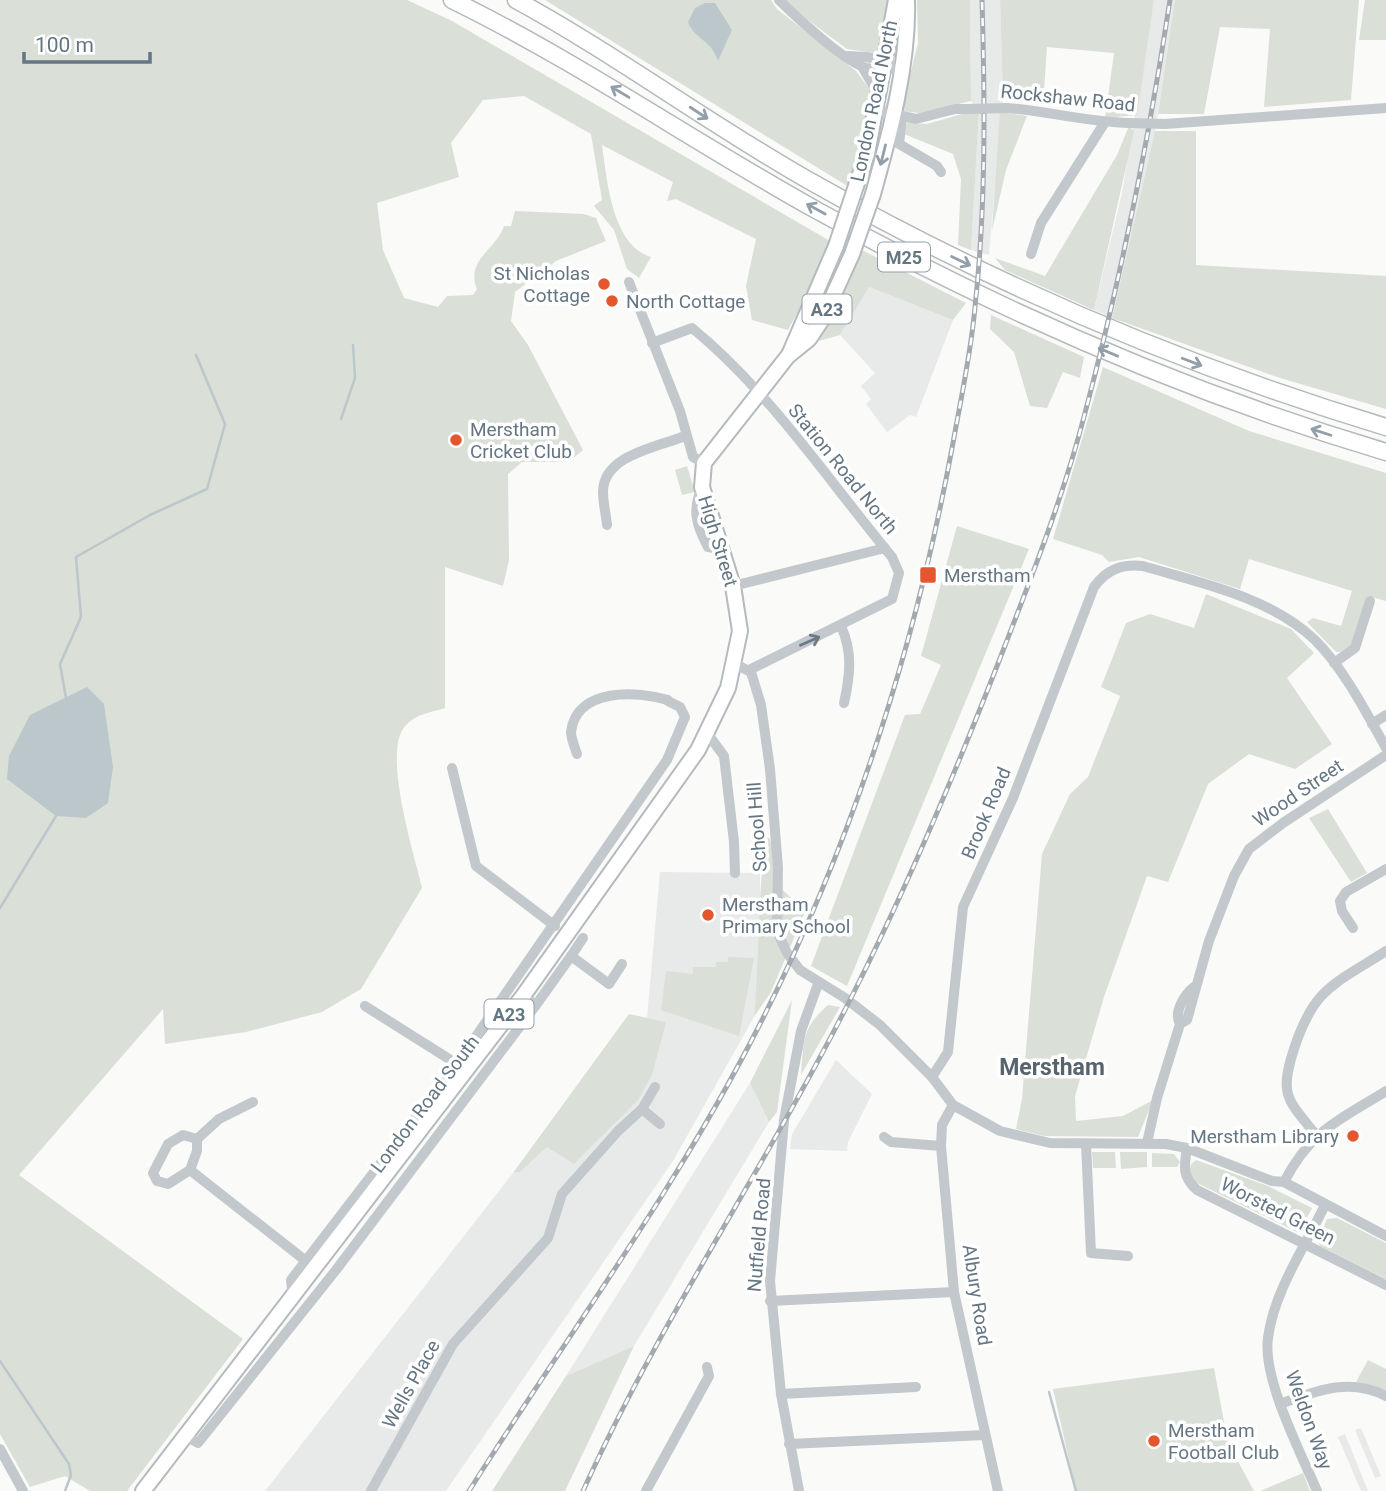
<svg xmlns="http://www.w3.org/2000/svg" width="1386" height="1491" font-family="Roboto,sans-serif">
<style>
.built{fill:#e8e9e9}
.green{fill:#dadfd7;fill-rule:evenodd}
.water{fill:#bbc7cb}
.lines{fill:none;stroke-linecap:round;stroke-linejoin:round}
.stream{stroke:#bbc7cb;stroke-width:2.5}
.major-casing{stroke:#b5babe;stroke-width:18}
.highway-casing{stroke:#b4b9bd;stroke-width:19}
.minor{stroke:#c3c8cc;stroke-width:10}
.major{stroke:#fff;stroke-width:14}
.highway{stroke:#fff;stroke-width:16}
.rail-casing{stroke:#a2aab0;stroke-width:5}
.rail{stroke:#fff;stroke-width:2.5;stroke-dasharray:8;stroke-linecap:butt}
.major-bridge-casing{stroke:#b5babe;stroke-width:18;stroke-linecap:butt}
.minor-bridge{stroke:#c3c8cc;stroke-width:10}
.major-bridge{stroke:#fff;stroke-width:14}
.oneway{stroke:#939fa8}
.oneway2{stroke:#6a7a87}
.poi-dot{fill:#e4572e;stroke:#fff;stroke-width:2.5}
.labels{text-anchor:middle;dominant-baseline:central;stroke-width:7;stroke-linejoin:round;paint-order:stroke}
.shield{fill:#fff;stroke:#939fa8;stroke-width:2}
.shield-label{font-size:18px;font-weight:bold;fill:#657683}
.street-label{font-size:19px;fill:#657683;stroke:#fff}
.poi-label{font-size:19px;fill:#657683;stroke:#fff;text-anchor:start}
.quarter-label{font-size:23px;font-weight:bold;fill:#57646e;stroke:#fff}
</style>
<rect width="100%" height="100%" fill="#fafaf8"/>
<g class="built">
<polygon points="970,0 1000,0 1003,99 989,255 971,250 979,112 971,101"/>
<polygon points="1154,0 1175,0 1171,31 1155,131 1112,318 1094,310 1122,193"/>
<polygon points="869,287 953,320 916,417 910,415 887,432 866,404 871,399 861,386 875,373 840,335"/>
<polygon points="660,872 760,873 760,956 754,1017 673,1161 446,1491 265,1491 513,1173 520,1172 547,1147 662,1031 665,1022 647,1018"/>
<polygon points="836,1060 872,1094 848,1142 847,1151 790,1149 792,1134"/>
<polygon points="750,1083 769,1122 634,1346 566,1376"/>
<polygon points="1361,1428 1381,1476 1375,1478 1355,1430"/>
<polygon points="1345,1434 1368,1491 1361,1491 1338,1437"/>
</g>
<g class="green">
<path d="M0 0H407L452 21 830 241 812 287 788 330 752 320 746 286 756 239 676 199 667 201 673 182 602 145C607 180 612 245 651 257L639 278 627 269 614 230 594 206 602 200 591 134 524 96 483 100 451 143 459 177 377 203 383 250 404 298 438 307 447 296 473 295 477 289C465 260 496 250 504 226H511L515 211 584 214 596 218 606 241 556 261 515 292 511 321 528 345 583 450 571 460 561 462H522L508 474 509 560 503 586 445 567V708C432 712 416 714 406 725 381 750 414 853 422 888L361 989 322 1012 246 1032 165 1044 163 1009 19 1175 243 1339 127 1491H90L65 1476 30 1487 0 1434Z"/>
<path d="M545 0H771L777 9 856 71 873 94 862 148 849 187ZM690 28 732 30 718 60C714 44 703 37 690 28Z"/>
<polygon points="781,0 887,0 882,54 847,49"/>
<polygon points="917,0 970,0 971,101 920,113 901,111 918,43"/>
<polygon points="1000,0 1154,0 1137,115 1105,118 1114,53 1047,47 1043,105 1003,99"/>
<polygon points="1175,0 1359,0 1351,100 1264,107 1270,29 1220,27 1204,114 1158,114"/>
<polygon points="1365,0 1386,0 1386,40 1359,40"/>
<polygon points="969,112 979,112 971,250 958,245 961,179 953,154 904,134 907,123 927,124"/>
<polygon points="1000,112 1027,116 1006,170 992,231"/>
<polygon points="1129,126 1134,131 1094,310 1005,270 995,258 1045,276 1117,155"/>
<polygon points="1155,131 1196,131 1196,265 1386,276 1386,409 1280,378 1112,318"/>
<polygon points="862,250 966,303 953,320 869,287 840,335 819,341"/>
<polygon points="991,315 1084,357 1080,378 1063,372 1047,408 1030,406 1014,352 990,329"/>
<polygon points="1103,367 1249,431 1386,473 1386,601 1368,596 1352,645 1341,652 1336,652 1307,622 1313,618 1341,626 1352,591 1249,559 1240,589 1139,557 1109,562 1102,555 1053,539"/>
<polygon points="687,466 695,492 682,495 675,470"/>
<polygon points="957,526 1029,549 847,986 811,966 905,715 920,714 941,665 921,656"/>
<polygon points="1206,594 1291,629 1314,653 1287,678 1332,744 1295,769 1249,754 1208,784 1168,882 1147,876 1104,997 1075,1096 1076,1121 1123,1116 1153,1100 1138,1137 1044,1136 1016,1129 1022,1099 1042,854 1070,794 1088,777 1120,696 1101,687 1126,623 1150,614 1194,628"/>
<polygon points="1328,809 1367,873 1351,882 1309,818"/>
<path d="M766 836 770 839 782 889 805 912 771 992 754 1017C760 957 757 896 766 836Z"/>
<polygon points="728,957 754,958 739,1036 661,1010 666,971 693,974 693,967 716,967 716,962 728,962"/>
<polygon points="792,1000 777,1112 769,1122 750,1083"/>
<path d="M828 1005 840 1007 801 1075C804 1041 801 1029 828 1005Z"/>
<polygon points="629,1014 666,1022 652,1075 638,1100 574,1164 547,1147 520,1172 513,1173"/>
<polygon points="1092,1152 1115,1152 1116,1168 1093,1168"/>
<polygon points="1120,1152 1147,1152 1147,1167 1121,1169"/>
<polygon points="1152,1153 1174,1154 1180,1162 1177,1167 1152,1167"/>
<polygon points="1196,1160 1268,1186 1312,1208 1299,1233 1195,1182 1189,1174 1191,1164"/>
<polygon points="1337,1218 1386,1243 1386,1279 1320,1246 1318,1240 1327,1219"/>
<polygon points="634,1346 565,1491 492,1491 566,1376"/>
<polygon points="1368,1360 1386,1369 1386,1390 1356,1382"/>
<polygon points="1214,1368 1228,1443 1254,1491 1076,1491 1053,1389"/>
<polygon points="1303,1473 1310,1491 1260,1491"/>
</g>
<g class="water">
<path d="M705 3H715L732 30 718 61C712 40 693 38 688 22L695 8Z"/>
<polygon points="87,687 104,704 113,767 108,803 86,818 56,816 7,779 9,756 30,715"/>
</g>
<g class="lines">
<g class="stream">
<polyline points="341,419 355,378 353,345"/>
<polyline points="66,698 60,664 81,617 76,557 150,515 207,489 225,424 196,355"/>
<polyline points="0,908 56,816"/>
<polyline points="0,1361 69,1464 71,1475 65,1491"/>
<polyline points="1049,1392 1076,1491"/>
</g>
<defs>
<g id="major">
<polyline points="856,186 867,154 896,0"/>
<path d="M873 194C890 133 909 64 907 0"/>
<polyline points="789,355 836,246"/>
<polyline points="143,1491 523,996 698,750 728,688 740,631 733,586 702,487 704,463 788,356 809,339 823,318 852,254"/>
</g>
<g id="highway">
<path d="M452 0C579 62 695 143 818 211 999 311 1188 393 1386 452"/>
<path d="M516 0C617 55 709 124 808 180 992 284 1184 366 1386 427"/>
</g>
</defs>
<use href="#major" class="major-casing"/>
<use href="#highway" class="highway-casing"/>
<g class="minor">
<path d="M779 0C795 16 847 64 867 68 878 71 889 70 900 68"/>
<polyline points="848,56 867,57 890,62"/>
<polyline points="863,68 878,94"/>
<path d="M1007 108C1048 111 1087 122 1129 123"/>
<polyline points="875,110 916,119 955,109 967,109"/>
<polyline points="902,118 899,144 937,166 941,172"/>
<polyline points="1165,124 1386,108"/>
<polyline points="1031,254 1041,223 1105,122"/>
<polyline points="629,282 680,411 693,457 704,463"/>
<path d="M652 343 692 328C770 392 828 480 892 557L899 573 892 599 749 670"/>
<path d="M702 487C692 510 696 525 708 547L721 549"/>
<path d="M607 525C606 514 603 503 603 492 603 455 658 447 685 436"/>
<polyline points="733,586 885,548"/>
<path d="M841 626C853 652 850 676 844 703"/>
<polyline points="1334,663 1355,648 1370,601"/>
<polyline points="735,664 751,672 761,705 770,769 778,868 777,931 787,953 800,970 845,998 880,1025 932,1077 953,1105 1000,1131 1050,1143 1166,1144 1187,1148 1272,1181 1284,1182 1386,1236"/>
<polyline points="1372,724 1386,715"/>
<polyline points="707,733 724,756 734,842 735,873"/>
<path d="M577 754C575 748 571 738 571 732 576 687 638 691 668 700"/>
<polyline points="452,768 476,866 555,926"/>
<polyline points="1353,928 1342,911 1340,901 1346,892 1386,869"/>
<polyline points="571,956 583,938"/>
<polyline points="536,1005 571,956 609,984 622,964"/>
<polyline points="365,1006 457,1064"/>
<polyline points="1180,1024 1187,1020 1209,941 1234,876 1249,849 1283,823 1386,755"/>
<path d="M932 1077 948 1052 963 907 1013 798 1094 587C1107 569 1122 564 1143 566 1201 583 1270 597 1315 640 1344 669 1366 712 1386 748"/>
<polyline points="953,1105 942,1125 941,1146 954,1292 998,1491"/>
<polyline points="642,1109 660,1124"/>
<path d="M1316 1135C1287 1099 1279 1095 1294 1049 1314 987 1335 984 1386 951"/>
<polyline points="884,1137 891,1142 941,1146"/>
<polyline points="197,1139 219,1119 253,1102"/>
<path d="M1147 1143 1157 1098 1180 1024C1173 1012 1185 994 1194 987"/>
<polyline points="1086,1144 1091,1253 1128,1256"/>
<path d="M1187 1148C1184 1167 1182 1177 1197 1190L1386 1285"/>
<polyline points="190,1170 168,1184 157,1181 153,1173 168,1144 183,1135 197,1139 197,1151 190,1170 306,1261"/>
<path d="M1284 1182C1311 1130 1338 1121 1386 1091"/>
<polyline points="293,1299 291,1280 457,1064 667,760 685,717 680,707 668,701"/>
<polyline points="770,1301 954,1292"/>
<polyline points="781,1394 916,1387"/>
<path d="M1280 1404C1316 1391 1349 1377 1386 1396"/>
<polyline points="184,1435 198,1443 336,1270 536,1005 523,996"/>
<polyline points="789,1444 985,1435"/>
<polyline points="0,1449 23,1491"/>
<polyline points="371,1491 453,1344 548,1238 562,1194 618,1131 642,1109 655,1087"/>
<polyline points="646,1491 709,1376 707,1367"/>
<polyline points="799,1491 781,1394 770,1281 784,1120 801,1031 818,984"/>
<path d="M1317 1491C1301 1453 1262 1378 1268 1338 1274 1291 1305 1247 1325 1205"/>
</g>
<use href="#major" class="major"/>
<use href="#highway" class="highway"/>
<defs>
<g id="rail">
<path d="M469 1491C567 1336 677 1188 760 1024 853 841 916 644 953 443 961 398 971 353 975 307 986 206 985 102 982 0"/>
<path d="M583 1491C661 1318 769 1162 854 992 911 879 960 762 1006 643 1035 568 1065 491 1085 413 1121 277 1149 139 1170 0"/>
</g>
</defs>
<use href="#rail" class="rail-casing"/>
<use href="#rail" class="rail"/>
<defs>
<g id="major-bridge">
<polyline points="836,246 856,186"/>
<polyline points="852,254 873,194"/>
</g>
</defs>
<use href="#major-bridge" class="major-bridge-casing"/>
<g class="minor-bridge">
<polyline points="967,109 1007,108"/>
<polyline points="1129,123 1165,124"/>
</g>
<use href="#major-bridge" class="major-bridge"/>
</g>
<defs><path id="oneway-shaft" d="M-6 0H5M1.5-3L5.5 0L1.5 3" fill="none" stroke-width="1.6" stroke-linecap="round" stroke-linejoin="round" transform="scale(1.75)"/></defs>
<g class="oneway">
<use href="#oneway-shaft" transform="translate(620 92) rotate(-149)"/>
<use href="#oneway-shaft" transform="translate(699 113) rotate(33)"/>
<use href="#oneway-shaft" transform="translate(883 155) rotate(104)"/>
<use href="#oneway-shaft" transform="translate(816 209) rotate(-151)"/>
<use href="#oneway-shaft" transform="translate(961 261) rotate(26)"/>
<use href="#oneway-shaft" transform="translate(1108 352) rotate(-157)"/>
<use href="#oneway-shaft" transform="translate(1192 362) rotate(21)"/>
<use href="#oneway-shaft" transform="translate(1321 432) rotate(-162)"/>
</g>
<use class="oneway2" href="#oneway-shaft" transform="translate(810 641) rotate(-24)"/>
<g class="poi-dot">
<circle cx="604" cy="284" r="7"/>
<circle cx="612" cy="301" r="7"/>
<circle cx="456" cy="440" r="7"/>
<rect x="919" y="566" width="18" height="18" rx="3.5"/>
<circle cx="708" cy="915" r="7"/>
<circle cx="1353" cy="1136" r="7"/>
<circle cx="1154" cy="1441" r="7"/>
</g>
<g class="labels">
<g class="shield">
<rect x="878" y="242.5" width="52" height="29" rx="5"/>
<rect x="802.5" y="294.5" width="49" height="29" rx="5"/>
<rect x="484.5" y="999.5" width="49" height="29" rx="5"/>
</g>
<g class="shield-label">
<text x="904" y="257">M25</text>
<text x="827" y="309">A23</text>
<text x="509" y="1014">A23</text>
</g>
<g class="street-label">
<text transform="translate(1068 98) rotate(6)">Rockshaw Road</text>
<text transform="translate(874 101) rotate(-78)">London Road North</text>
<text transform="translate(843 469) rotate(51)">Station Road North</text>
<text transform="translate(718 541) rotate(73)">High Street</text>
<text transform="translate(1298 793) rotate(-34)">Wood Street</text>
<text transform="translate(986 813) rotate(-67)">Brook Road</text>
<text transform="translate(757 827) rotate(-94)">School Hill</text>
<text transform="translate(425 1104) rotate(-53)">London Road South</text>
<text transform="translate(1278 1211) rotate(27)">Worsted Green</text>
<text transform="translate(759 1235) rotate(-85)">Nutfield Road</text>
<text transform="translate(977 1295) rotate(81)">Albury Road</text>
<text transform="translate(411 1384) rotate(-61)">Wells Place</text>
<text transform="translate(1309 1420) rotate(70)">Weldon Way</text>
</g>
<g class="poi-label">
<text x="590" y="273" text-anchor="end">St Nicholas<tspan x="590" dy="22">Cottage</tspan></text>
<text x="626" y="301">North Cottage</text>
<text x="470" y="429">Merstham<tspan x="470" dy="22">Cricket Club</tspan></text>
<text x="944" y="575">Merstham</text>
<text x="722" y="904">Merstham<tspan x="722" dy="22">Primary School</tspan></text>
<text x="1339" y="1136" text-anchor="end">Merstham Library</text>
<text x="1168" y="1430">Merstham<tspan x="1168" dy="22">Football Club</tspan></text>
</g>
<g class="quarter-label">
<text x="1052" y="1067">Merstham</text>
</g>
</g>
<path d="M24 52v10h126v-10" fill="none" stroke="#657683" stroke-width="3.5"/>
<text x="35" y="52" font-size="21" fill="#657683" stroke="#ffffff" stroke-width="5" paint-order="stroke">100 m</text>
</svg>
